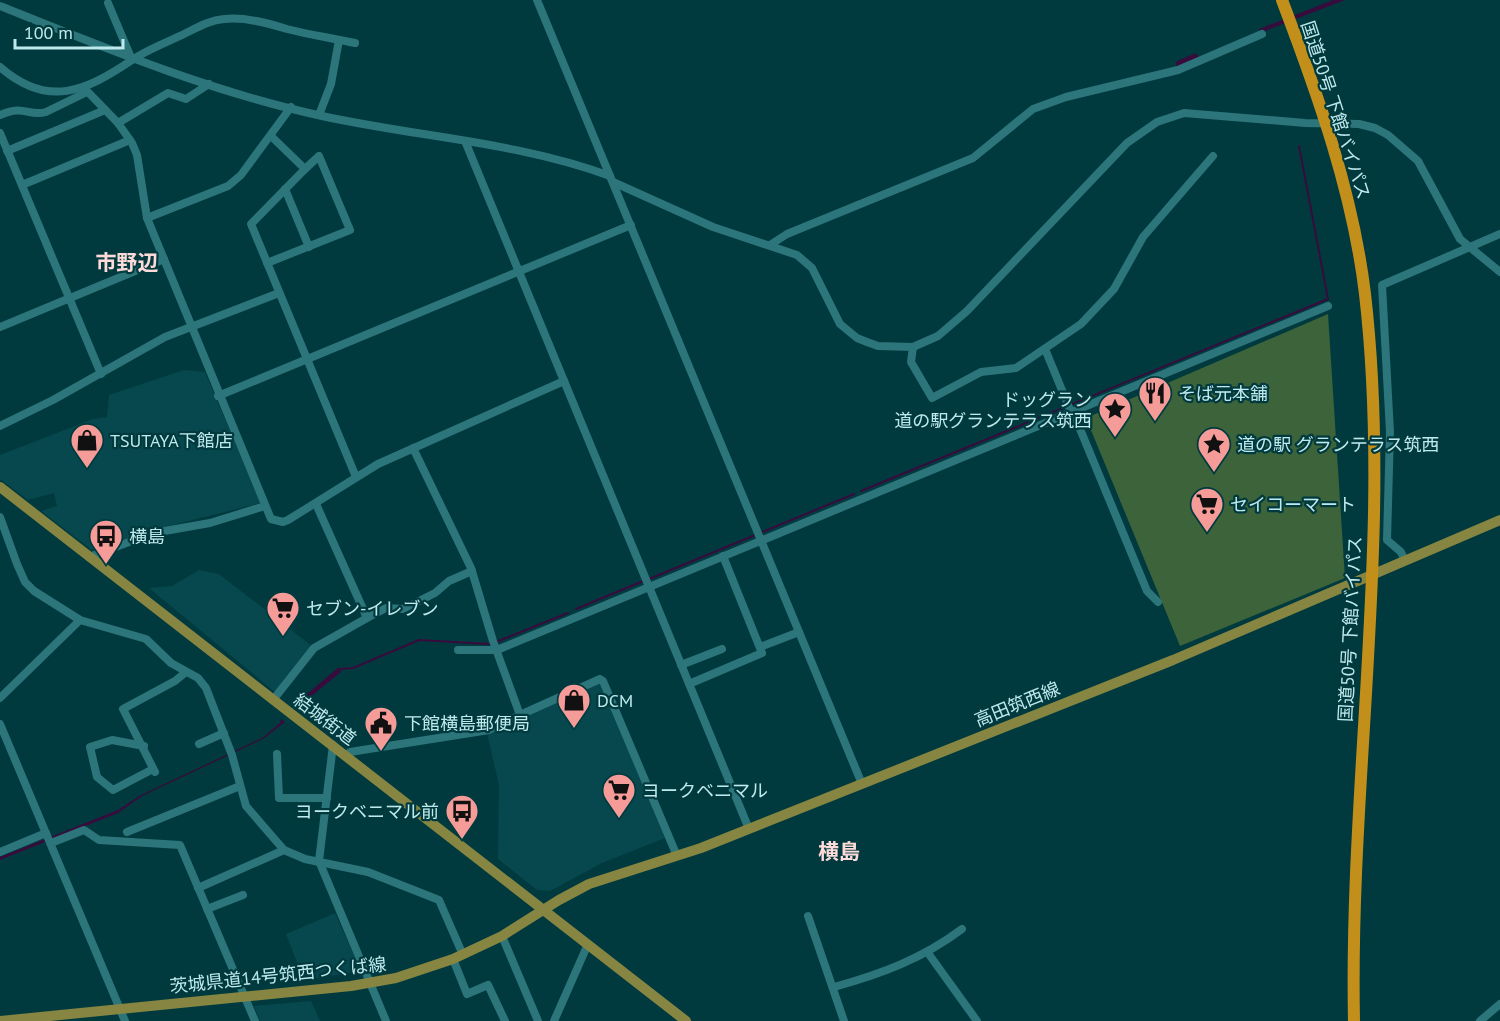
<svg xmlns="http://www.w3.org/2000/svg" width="1500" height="1021" font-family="'PT Sans','Noto Sans JP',sans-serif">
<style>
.built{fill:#06484d}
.green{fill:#3c6339}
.water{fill:#370c3d}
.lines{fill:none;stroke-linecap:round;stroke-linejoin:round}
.stream{stroke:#370c3d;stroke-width:2}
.canal{stroke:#370c3d;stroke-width:8}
.minor{stroke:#2c757b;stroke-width:8}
.major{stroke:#868541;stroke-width:10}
.highway{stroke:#c2901a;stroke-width:12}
.labels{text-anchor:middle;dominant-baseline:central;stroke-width:4.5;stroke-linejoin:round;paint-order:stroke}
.street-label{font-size:18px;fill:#bfeaed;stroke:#003a3e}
.poi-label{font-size:18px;fill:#bfeaed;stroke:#003a3e;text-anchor:start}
.quarter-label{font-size:21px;font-weight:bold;fill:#fedbd8;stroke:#003a3e}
</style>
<rect width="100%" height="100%" fill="#003a3e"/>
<g class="built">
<polygon points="184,370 205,372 261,503 152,530 92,550 41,511 57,506 54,493 28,500 0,479 0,455 93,419 107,417 109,395"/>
<polygon points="199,570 219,574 312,646 275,692 149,588 172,586"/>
<polygon points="600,681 665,838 602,863 550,891 537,890 498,859 499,785 487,733"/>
<polygon points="335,913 361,971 304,980 286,934"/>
<polygon points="311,1001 320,1021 260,1021 254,1006"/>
</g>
<polygon class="green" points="1328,314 1345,578 1180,646 1086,418"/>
<g class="water">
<polygon points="1333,0 1345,0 1260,33 1259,29"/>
<polygon points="339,667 341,672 298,707 295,704"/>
<polygon points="281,719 285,722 263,739 142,796 118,813 0,860 0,857 118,810 139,796 262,738 280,723"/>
</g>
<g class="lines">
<g class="stream">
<polyline points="861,491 1328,299 1299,146"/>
<polyline points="649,579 854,494"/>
<polyline points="576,609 643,581"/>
<polyline points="496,642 568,613"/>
<polyline points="340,669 353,668 419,640 490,644"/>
</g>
<polyline class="canal" points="1180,64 1195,58"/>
<g class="minor">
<polyline points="537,0 862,784"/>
<polyline points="108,3 132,60"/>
<path d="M0 6C105 48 211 92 322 116 418 137 518 142 610 176"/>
<path d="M0 67C48 109 86 91 132 60 148 49 168 42 186 33 198 27 210 20 224 19 246 17 267 23 287 29 309 35 333 38 355 43"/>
<polyline points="84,88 118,123 132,143 137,155 147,218 271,519 283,522 288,520 378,464 564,381"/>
<path d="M0 115C25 104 28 117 46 112L87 92"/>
<polyline points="319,115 331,84 339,40"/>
<polyline points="118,123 168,93 186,99 209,84"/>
<polyline points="0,133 101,374"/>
<polyline points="272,137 305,169 251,224 356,477"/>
<polyline points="465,141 749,829"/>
<polyline points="7,151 105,110"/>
<polyline points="613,182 713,227 797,255 812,268 840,324 857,338 867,342 878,346 913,347 938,336 967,311 1127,143 1157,122 1184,113 1305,123 1359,124 1375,128 1388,135 1418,161 1460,239 1500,272"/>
<polyline points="22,185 130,140"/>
<polyline points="285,189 309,247"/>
<polyline points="147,218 228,186 241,175 291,107"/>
<polyline points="770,245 787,234 973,158 1033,109 1066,97 1178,70 1262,34"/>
<polyline points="267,263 350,230 319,156 305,169"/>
<polyline points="0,327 164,259"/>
<polyline points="913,347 911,362 932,398 981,372 1016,368 1081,324 1114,289 1143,237 1213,156"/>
<polyline points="1045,349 1071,412"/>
<polyline points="218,396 631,225"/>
<polyline points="1073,412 1147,591 1158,602"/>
<polyline points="0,426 53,400 165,337 279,293"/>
<polyline points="0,517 17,564 25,582 34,591 80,620 146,639 171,663 198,678 206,688 232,755 246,806 284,850 305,859 368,872 439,900 463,955"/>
<polyline points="89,557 153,533 210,523 265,506"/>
<polyline points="1405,561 1401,552 1387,540 1390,432 1382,285 1500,234"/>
<polyline points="367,618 386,608 403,609 435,593 449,581 472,571"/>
<polyline points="760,647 799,632"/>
<polyline points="458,650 497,650 1328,306"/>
<polyline points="681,665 722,649"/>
<polyline points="689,684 762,653 723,556"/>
<polyline points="0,698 80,620"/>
<polyline points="273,700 314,648 367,618 316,504"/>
<polyline points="520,715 600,679 603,681 677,856"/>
<polyline points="0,724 125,1021"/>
<polyline points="199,744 224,733"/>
<polyline points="333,745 319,861 386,1021"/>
<polyline points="144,746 112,740 90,747 97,777 113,790 153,769"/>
<polyline points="277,754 279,798 327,798"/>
<polyline points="347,756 350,752 489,730 520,715 493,641 471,568 413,448"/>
<polyline points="155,772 123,709 175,681 186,672"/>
<polyline points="127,832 240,786"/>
<polyline points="51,843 84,830 99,840 180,845 255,1021"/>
<polyline points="0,852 46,833"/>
<polyline points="198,888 284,850"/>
<polyline points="207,909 243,895"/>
<polyline points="808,916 844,1021"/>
<polyline points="502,936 538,1021"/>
<polyline points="928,953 977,1021"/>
<polyline points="453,959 467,994 488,985 505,1021"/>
<path d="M834 987C881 974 922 959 962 929"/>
<polyline points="554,1021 588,944"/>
<polyline points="1480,1021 1500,1004"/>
</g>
<g class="major">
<polyline points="0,487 686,1021"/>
<polyline points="0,1021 351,986 396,978 453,959 502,936 559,900 589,884 701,848 1173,660 1500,520"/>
</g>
<path class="highway" d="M1282 0C1318 95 1353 193 1365 294 1393 536 1349 779 1354 1021"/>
</g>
<defs>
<symbol id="restaurant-pin" viewBox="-11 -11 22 30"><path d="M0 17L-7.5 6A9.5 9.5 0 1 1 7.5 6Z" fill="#f59b98" stroke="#003a3e"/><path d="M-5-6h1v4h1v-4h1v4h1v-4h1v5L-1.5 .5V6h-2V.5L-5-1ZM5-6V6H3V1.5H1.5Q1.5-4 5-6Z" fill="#111"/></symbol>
<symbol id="sight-pin" viewBox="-11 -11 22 30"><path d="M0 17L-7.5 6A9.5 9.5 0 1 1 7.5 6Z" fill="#f59b98" stroke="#003a3e"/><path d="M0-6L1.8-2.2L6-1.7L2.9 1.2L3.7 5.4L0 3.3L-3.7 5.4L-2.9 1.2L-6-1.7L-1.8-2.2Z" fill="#111"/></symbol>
<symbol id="shop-pin" viewBox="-11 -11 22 30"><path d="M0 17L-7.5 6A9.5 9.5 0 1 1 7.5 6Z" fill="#f59b98" stroke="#003a3e"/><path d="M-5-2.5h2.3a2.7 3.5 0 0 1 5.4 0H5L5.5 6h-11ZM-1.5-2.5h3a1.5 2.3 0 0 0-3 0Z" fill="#111"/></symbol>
<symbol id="supermarket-pin" viewBox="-11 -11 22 30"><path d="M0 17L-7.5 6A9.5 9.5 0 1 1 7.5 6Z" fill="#f59b98" stroke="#003a3e"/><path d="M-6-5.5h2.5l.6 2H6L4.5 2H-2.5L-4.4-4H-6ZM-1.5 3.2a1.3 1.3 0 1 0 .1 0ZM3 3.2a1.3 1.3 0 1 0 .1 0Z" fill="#111"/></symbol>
<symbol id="bus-pin" viewBox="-11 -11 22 30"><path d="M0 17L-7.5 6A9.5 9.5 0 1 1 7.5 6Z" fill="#f59b98" stroke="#003a3e"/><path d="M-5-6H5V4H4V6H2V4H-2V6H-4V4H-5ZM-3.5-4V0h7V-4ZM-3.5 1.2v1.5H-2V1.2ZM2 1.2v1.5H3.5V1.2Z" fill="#111"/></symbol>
<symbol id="civic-pin" viewBox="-11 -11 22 30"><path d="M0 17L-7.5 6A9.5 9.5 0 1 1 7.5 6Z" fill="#f59b98" stroke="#003a3e"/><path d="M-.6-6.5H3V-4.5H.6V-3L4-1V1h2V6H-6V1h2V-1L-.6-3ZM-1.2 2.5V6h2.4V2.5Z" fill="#111"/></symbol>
</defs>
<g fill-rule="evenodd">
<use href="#restaurant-pin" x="1136" y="374" width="38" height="52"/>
<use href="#sight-pin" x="1096" y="390" width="38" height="52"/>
<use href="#shop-pin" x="68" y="421" width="38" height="52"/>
<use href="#sight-pin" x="1195" y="425" width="38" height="52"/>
<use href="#supermarket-pin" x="1188" y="485" width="38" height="52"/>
<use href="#bus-pin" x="87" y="517" width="38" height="52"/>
<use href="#supermarket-pin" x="264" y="589" width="38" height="52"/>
<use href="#shop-pin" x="555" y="681" width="38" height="52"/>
<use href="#civic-pin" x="362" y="704" width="38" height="52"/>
<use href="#supermarket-pin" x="600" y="771" width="38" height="52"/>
<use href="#bus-pin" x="443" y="792" width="38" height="52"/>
</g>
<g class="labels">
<g class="street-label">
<text transform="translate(1336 110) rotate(72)">国道50号 下館バイパス</text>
<text transform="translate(1350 629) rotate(-87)">国道50号 下館バイパス</text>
<text transform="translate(1017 704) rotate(-22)">高田筑西線</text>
<text transform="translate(325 719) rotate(37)">結城街道</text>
<text transform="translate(278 975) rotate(-6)">茨城県道14号筑西つくば線</text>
</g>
<g class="poi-label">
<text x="1178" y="393">そば元本舗</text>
<text x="1092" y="399" text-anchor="end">ドッグラン<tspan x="1092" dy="21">道の駅グランテラス筑西</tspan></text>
<text x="110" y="440">TSUTAYA下館店</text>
<text x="1237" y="444">道の駅 グランテラス筑西</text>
<text x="1230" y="504">セイコーマート</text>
<text x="129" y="536">横島</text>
<text x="306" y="608">セブン-イレブン</text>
<text x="597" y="700">DCM</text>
<text x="404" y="723">下館横島郵便局</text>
<text x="642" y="790">ヨークベニマル</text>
<text x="439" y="811" text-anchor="end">ヨークベニマル前</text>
</g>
<g class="quarter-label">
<text x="127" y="262">市野辺</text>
<text x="839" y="851">横島</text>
</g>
</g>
<path d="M15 39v9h108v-9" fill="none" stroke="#bfeaed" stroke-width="3"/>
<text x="24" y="39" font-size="18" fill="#bfeaed" stroke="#003a3e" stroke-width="4.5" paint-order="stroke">100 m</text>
</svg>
